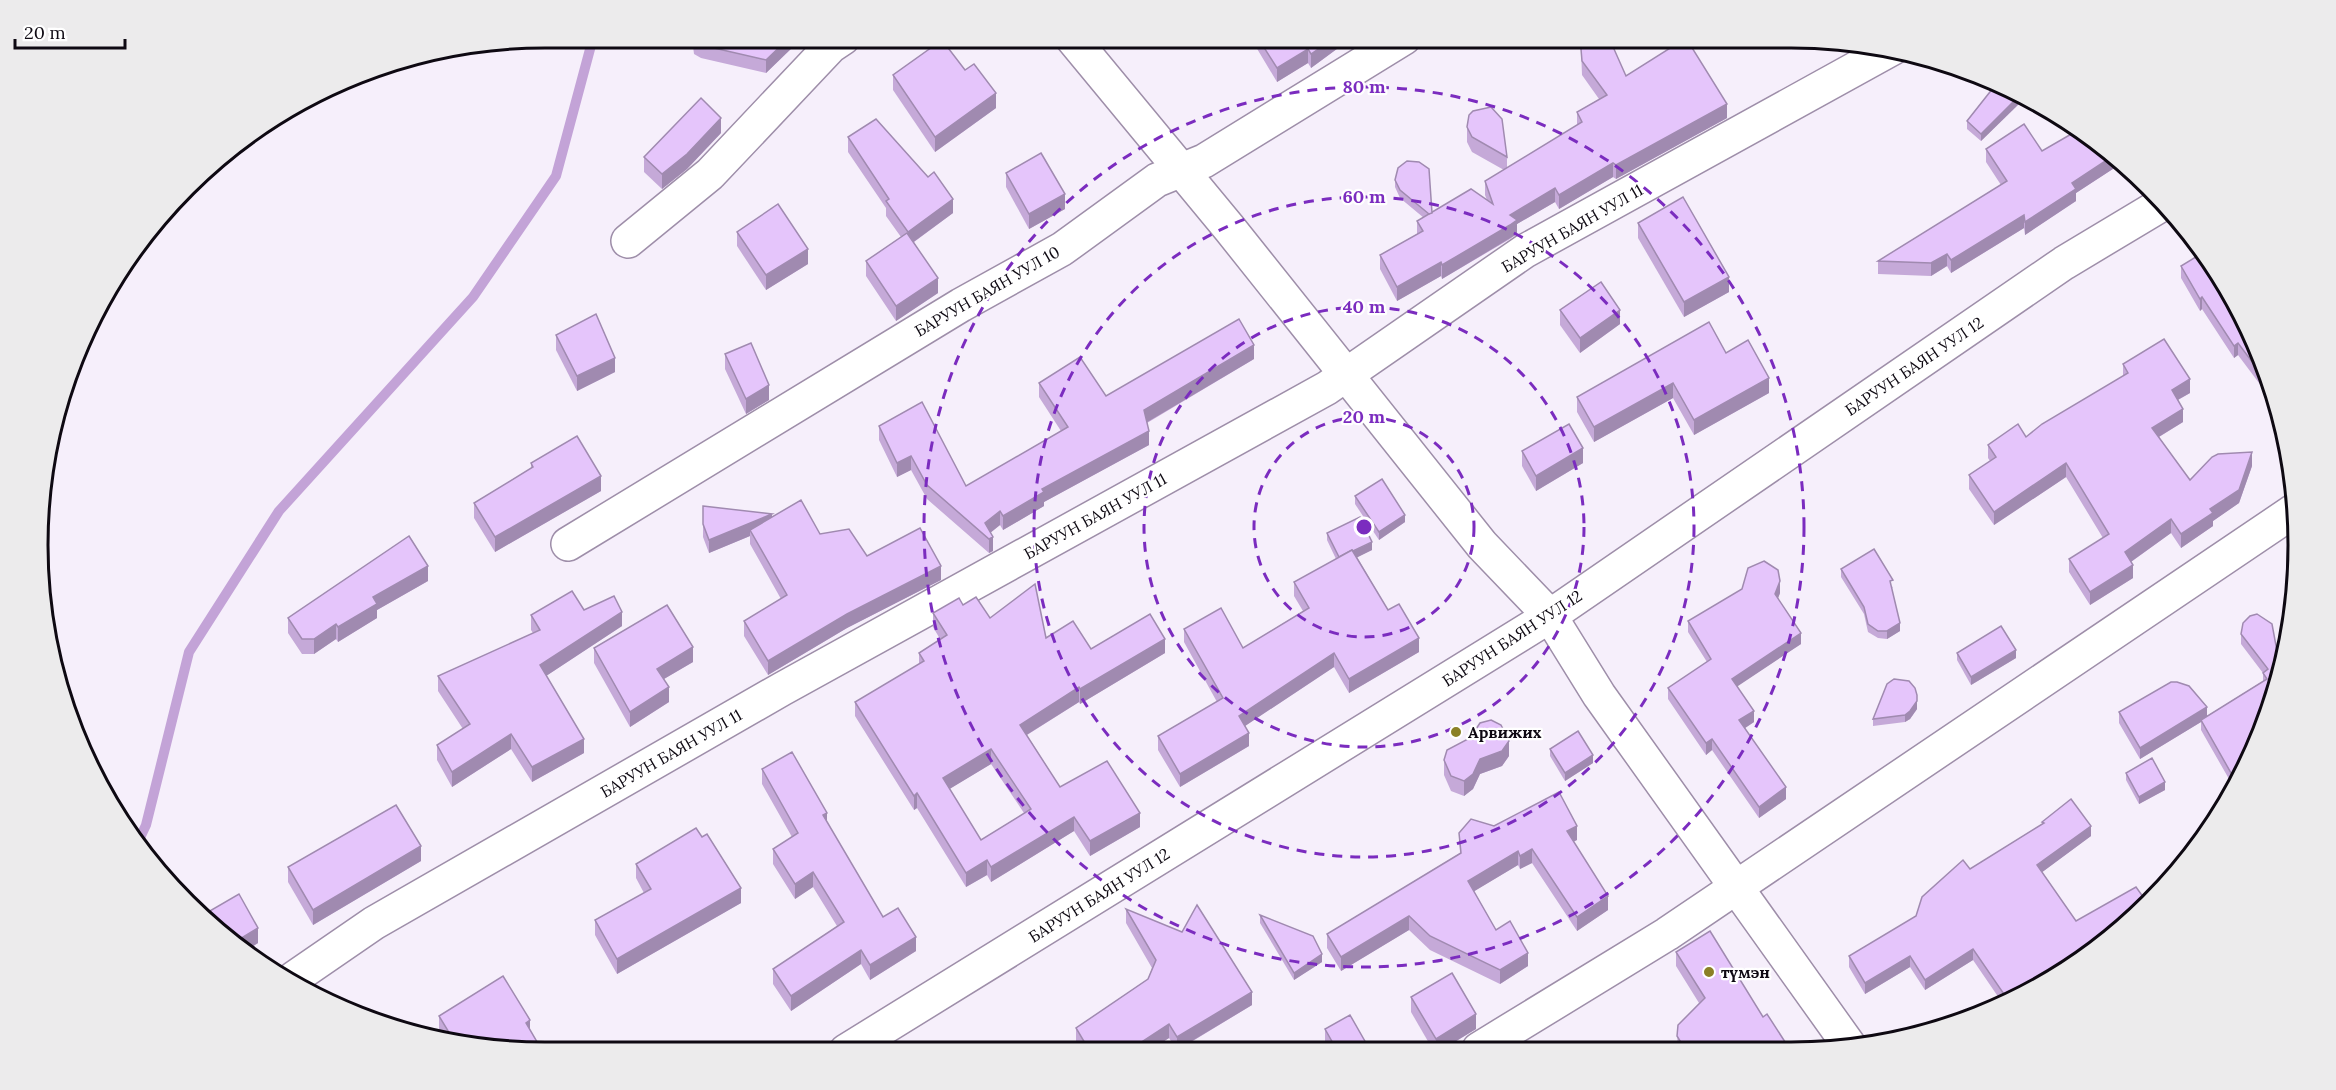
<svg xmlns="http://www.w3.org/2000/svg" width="2336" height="1090" font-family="Lora,serif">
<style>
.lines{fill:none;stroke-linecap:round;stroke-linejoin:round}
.stream{stroke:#c3a3d7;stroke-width:10}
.minor-casing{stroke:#9e8ea9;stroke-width:36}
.minor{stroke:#fff;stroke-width:33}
.wall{fill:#c5a9d8;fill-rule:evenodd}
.shaded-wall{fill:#a08ab0}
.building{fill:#e5c5fb;stroke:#a08ab0;stroke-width:1.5;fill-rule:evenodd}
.ring{fill:none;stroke:#7b2cbf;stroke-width:3;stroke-dasharray:10 8}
.poi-dot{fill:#8b8026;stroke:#fff;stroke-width:2}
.labels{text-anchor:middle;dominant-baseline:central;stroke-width:4.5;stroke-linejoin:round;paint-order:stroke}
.street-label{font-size:16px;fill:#0e0912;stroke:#fff}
.poi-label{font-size:16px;font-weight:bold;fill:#0e0912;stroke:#fff;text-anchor:start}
.rim{fill:none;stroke:#0e0912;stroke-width:3}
.centre{fill:#7b2cbf;stroke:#fff;stroke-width:3}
.ring-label{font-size:18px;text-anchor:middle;font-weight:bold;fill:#7b2cbf;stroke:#fff;stroke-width:4.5;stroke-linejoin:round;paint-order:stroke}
</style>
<rect width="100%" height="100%" fill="#f6effb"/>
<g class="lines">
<polyline class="stream" points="139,840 146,825 189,652 279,511 473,297 556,176 593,38"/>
<defs>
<g id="minor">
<polyline points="1072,38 1230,229 1482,545 1550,616 1599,695 1851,1048"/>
<polyline points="628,241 710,174 831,46 843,38"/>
<polyline points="568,544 961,305 1062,249 1157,180 1204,161 1404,38"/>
<polyline points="294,978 374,923 782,689 1327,388 1525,251 1893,48"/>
<polyline points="1479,1049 1667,934 2295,510"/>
<polyline points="846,1051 1550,616 2064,263 2164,203"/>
</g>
</defs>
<use href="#minor" class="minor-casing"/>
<use href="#minor" class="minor"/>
</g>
<g class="wall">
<polygon points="692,38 732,38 737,42 796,38 796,44 766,73 701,58 694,54"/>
<polygon points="1256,38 1349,38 1349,40 1311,68 1308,63 1277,82 1256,47"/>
<polygon points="1677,38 1689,38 1687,40 1727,118 1616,179 1613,177 1559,209 1555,202 1517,224 1517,234 1510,239 1442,279 1441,276 1397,301 1380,269 1380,255 1417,234 1417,221 1424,218 1400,198 1395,187 1395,180 1432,213 1487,200 1485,195 1485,181 1504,170 1472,152 1467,142 1467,127 1507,157 1507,168 1577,126 1577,112 1599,99 1582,75 1581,49 1626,76 1681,41"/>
<polygon points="965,70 996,108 935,152 893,90 893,75"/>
<polygon points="1997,83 2025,98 1981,141 1967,129 1967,121"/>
<polygon points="2080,129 2122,163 2076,193 2076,201 2025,235 2024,228 1951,273 1947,266 1931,276 1878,274 1878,261 2001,185 1986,162 1986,149 2042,151"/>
<polygon points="721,133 687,169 662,189 644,172 644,157"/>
<polygon points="848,137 953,213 914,242 938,293 896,321 866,276 866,261 901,237 886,216 886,208 848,152"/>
<polygon points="1006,173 1065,209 1029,229 1006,187"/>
<polygon points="1638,223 1729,292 1684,317 1638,238"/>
<polygon points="737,232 808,264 766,290 737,246"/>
<polygon points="2181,266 2260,350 2279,413 2259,383 2238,355 2234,358 2202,309 2200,311 2181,278"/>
<polygon points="1560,310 1620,324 1580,353 1560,325"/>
<polygon points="556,335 615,372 577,391 556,350"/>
<polygon points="1726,353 1769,393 1694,435 1673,398 1594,442 1577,412 1577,397"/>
<polygon points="725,354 769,400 746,414 725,369"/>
<polygon points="1254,359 1147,423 1149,445 1044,502 1044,506 1003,530 1000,525 990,533 993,551 989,553 927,499 911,470 897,477 879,440 879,426 966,486 1061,431 1039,397 1039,383 1106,396"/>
<polygon points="2123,364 2190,393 2178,400 2183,422 2159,437 2190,480 2252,466 2239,503 2213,521 2213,526 2181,548 2171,533 2131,562 2133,578 2090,605 2069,572 2069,559 2103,538 2066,477 1994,525 1969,489 1969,475 1990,461 1988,458 1988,445 2026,437 2123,376"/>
<polygon points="1522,451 1583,463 1536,491 1522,466"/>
<polygon points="531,463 601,491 495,552 474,518 474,503 531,468"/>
<polygon points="1355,496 1405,522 1379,540 1355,504"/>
<polygon points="703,506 772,517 820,534 867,556 941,580 847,628 768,675 744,636 744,621 781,599 750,544 750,536 709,553 703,537"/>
<polygon points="1327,533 1372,550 1357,557 1388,610 1419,652 1349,693 1334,667 1245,726 1249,746 1180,787 1158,750 1158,736 1217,702 1184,642 1184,629 1243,648 1303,611 1294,596 1294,582 1336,559 1327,540"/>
<polygon points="1841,569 1893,587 1892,588 1900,631 1887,639 1878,638 1868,632 1864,614 1841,577"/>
<polygon points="428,581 377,610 377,618 338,642 336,639 314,654 302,654 288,633 288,618"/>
<polygon points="1780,593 1778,598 1801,644 1737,686 1754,722 1745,728 1786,799 1759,818 1712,750 1706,755 1668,699 1668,688 1707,662 1688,632 1688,621"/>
<path d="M963 605 990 618 1046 638 1091 649 1165 653 1080 704 1079 702 1027 735 1060 787 1140 827 1090 856 1074 831 991 882 987 875 966 887 917 808 914 810 855 716V702L919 664V653L940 639 933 627V613ZM991 764 1024 813 981 840 949 789Z"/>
<polygon points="584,610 622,626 546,676 584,753 532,782 511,749 452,787 437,760 437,745 463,729 438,691 438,676 533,633 531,630 531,615"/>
<polygon points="2241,634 2279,662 2260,739 2233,786 2201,730 2201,722 2140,759 2119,723 2119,712 2207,716 2263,681 2263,673 2241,644"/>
<polygon points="594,648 693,662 664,679 669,702 630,727 594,663"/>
<polygon points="1957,653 2016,658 1971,685 1957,660"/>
<polygon points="1917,695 1917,709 1910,719 1905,722 1873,726 1873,719"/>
<polygon points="1470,738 1509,756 1502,766 1480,774 1473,789 1464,796 1451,791 1444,775 1444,760"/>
<polygon points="1550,749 1593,763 1565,781 1550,756"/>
<polygon points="762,769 827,823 883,917 916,951 870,980 861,964 791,1011 773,984 773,969 837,926 813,887 795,899 773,864 773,849 792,837 762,784"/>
<polygon points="2126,773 2165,790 2139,804 2126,780"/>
<polygon points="2042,822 2091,836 2042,872 2076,921 2100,947 1986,1013 1986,1012 2001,1001 1973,960 1925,990 1910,967 1865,994 1849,967 1849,956 1916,916 1970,869 2042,824"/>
<polygon points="1494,826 1577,840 1573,841 1608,910 1577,931 1532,863 1520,869 1518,865 1474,891 1496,930 1528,966 1500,984 1430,950 1409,930 1341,971 1327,948 1327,934 1460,853 1459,833"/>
<polygon points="421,861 313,925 288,882 288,867"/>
<polygon points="636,864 741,903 617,974 595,935 595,920 644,893 636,878"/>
<polygon points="1126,909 1252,1005 1178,1050 1177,1050 1169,1038 1150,1050 1073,1051 1079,1047 1076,1041 1076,1028 1148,979 1152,968 1126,923"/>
<polygon points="208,912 258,943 247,950 211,927 208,924"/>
<polygon points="1260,915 1322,962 1294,980 1260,923"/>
<polygon points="1676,952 1763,1017 1789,1048 1677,1049 1678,1025 1699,1003 1676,966"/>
<polygon points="1411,997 1476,1029 1443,1049 1433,1050 1411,1012"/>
<polygon points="439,1016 530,1030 543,1052 447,1043 439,1029"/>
<polygon points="1325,1029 1370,1050 1328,1049 1325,1044"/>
</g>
<g class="shaded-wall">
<polygon points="789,38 796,38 796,44 766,73 766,60"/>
<polygon points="1334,38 1349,38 1349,40 1311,68 1311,54"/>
<polygon points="1308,49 1308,63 1277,82 1277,68"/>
<polygon points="996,93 996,108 935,152 935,137"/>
<polygon points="2020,95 2025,98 1981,141 1981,134"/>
<polygon points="1727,104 1727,118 1616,179 1616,165"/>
<polygon points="721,118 721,133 687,169 662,189 662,174"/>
<polygon points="2113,156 2122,163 2076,193 2076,201 2025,235 2025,222 2072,183"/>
<polygon points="1613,163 1613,177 1559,209 1559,195"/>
<polygon points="1555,188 1555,202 1517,224 1517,234 1442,279 1442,265 1510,215"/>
<polygon points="1065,194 1065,209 1029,229 1029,214"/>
<polygon points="953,199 953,213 908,246 908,232"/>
<polygon points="2024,215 2024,228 1951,273 1951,260"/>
<polygon points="808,249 808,264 766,290 766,275"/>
<polygon points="1947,254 1947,266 1931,276 1931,263"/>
<polygon points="1441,262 1441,276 1397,301 1397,287"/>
<polygon points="1729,277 1729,292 1684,317 1684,302"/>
<polygon points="938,278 938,293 896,321 896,306"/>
<polygon points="2202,297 2202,309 2200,311 2200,299"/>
<polygon points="1620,310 1620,324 1580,353 1580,338"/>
<polygon points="2238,343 2238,355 2234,358 2234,346"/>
<polygon points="1254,345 1254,359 1144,424 1144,410"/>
<polygon points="615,358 615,372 577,391 577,376"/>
<polygon points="1769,378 1769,393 1694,435 1694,420"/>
<polygon points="2190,379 2190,393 2172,403 2172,390"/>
<polygon points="1673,383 1673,398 1594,442 1594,427"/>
<polygon points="769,385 769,400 746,414 746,399"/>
<polygon points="2183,409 2183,422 2152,441 2152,428"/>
<polygon points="1149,431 1149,445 1044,502 1044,506 1003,530 1003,516 1042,489"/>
<polygon points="1583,448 1583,463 1536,491 1536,476"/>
<polygon points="2252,452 2252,466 2239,503 2213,521 2213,526 2181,548 2181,534 2210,509"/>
<polygon points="911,456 911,470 897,477 897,463"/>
<polygon points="2066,463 2066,477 1994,525 1994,512"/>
<polygon points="601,476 601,491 495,552 495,537"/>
<polygon points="1000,511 1000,525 985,537 985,523"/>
<polygon points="772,514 772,527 750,530 750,536 709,553 709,540"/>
<polygon points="1405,515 1405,522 1379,540 1379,532"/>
<polygon points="2171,519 2171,533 2125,566 2125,552"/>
<polygon points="993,537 993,551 989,553 989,539"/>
<polygon points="1372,542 1372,550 1340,566 1340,558"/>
<polygon points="2133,565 2133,578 2090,605 2090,592"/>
<polygon points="428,566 428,581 377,610 377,618 338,642 338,627 373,597"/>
<polygon points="941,566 941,580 847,628 768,675 768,661 847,614"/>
<polygon points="1780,581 1780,593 1775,606 1775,594"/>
<polygon points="622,612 622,626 540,680 540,665"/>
<polygon points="1900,623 1900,631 1887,639 1887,631"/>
<polygon points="336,624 336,639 314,654 314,639"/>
<polygon points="1801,633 1801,644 1732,690 1732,679"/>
<polygon points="1419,638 1419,652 1349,693 1349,679"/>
<polygon points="1165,639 1165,653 1080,704 1080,689"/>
<polygon points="693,647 693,662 657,683 657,669"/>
<polygon points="2016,650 2016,658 1971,685 1971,677"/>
<polygon points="1334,653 1334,667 1239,730 1239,716"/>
<polygon points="669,687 669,702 630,727 630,712"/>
<polygon points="1079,687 1079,702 1020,739 1020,725"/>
<polygon points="1917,701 1917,709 1910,719 1905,722 1905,715"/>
<polygon points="2207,707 2207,719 2201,720 2201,722 2140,759 2140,748"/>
<polygon points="1754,711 1754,722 1739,732 1739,720"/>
<polygon points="1249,733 1249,746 1180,787 1180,774"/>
<polygon points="511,734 511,749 452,787 452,772"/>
<polygon points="584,739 584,753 532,782 532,767"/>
<polygon points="1712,739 1712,750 1706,755 1706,743"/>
<polygon points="1509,741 1509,756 1502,766 1480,774 1473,789 1464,796 1464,781 1480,759"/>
<polygon points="991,749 991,764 943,793 943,778"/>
<polygon points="1593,755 1593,763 1565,781 1565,773"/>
<polygon points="2165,782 2165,790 2139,804 2139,797"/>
<polygon points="1786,787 1786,799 1759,818 1759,807"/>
<polygon points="917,793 917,808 914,810 914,796"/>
<polygon points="827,813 827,828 823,815"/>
<polygon points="1140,813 1140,827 1090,856 1090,841"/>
<polygon points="1074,817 1074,831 991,882 991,867"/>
<polygon points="1577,826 1577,840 1567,845 1567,831"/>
<polygon points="2091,826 2091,836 2037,876 2037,865"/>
<polygon points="421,846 421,861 313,925 313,910"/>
<polygon points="1532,849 1532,863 1520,869 1520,856"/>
<polygon points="1518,851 1518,865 1468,895 1468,881"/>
<polygon points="987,860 987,875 966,887 966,873"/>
<polygon points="813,872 813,887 795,899 795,884"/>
<polygon points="741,888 741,903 617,974 617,959"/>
<polygon points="1608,896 1608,910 1577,931 1577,917"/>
<polygon points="1409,916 1409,930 1341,971 1341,957"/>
<polygon points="258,928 258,943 247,950 235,942"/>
<polygon points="916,937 916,951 870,980 870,965"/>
<polygon points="1973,949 1973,960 1925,990 1925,980"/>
<polygon points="861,950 861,964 791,1011 791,996"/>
<polygon points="1528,953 1528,966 1500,984 1500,970"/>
<polygon points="1322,954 1322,962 1294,980 1294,973"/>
<polygon points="1910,956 1910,967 1865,994 1865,983"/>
<polygon points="1252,992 1252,1005 1177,1050 1177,1037"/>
<polygon points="1476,1014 1476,1029 1443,1049 1436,1050 1436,1039"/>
<polygon points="530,1020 530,1033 526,1023"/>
<polygon points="1169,1024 1169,1038 1150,1050 1128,1051"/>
</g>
<g class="building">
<polygon points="694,38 732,38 737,42 742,38 789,38 766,60 701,45 694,41"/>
<polygon points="1258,38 1334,38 1311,54 1308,49 1277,68"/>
<polygon points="1593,38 1604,38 1610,40 1626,76 1686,38 1727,104 1616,165 1613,163 1559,195 1555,188 1510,215 1517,220 1510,225 1442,265 1441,262 1397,287 1380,255 1423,231 1417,221 1471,189 1493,204 1485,181 1582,122 1577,112 1607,95 1582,61 1581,49 1587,39"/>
<polygon points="942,40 965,70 974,64 996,93 935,137 893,75"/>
<polygon points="1997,83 2020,95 1981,134 1967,121"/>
<polygon points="701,98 721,118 687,154 662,174 644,157"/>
<polygon points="1491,107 1502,119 1507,157 1472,137 1467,127 1469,115 1473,111"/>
<polygon points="876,119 928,177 934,172 953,199 908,232 886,201 889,199 848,137"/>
<polygon points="2024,124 2042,151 2080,129 2113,156 2072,183 2076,189 2025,222 2024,215 1951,260 1947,254 1931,263 1878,261 2007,181 1986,149"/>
<polygon points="1041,153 1065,194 1029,214 1006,173"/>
<polygon points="1407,161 1419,162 1429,169 1432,213 1429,214 1400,190 1395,180 1398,168"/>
<polygon points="1683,197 1729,277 1684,302 1638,223"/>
<polygon points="778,204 808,249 766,275 737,232"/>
<polygon points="907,233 938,278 896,306 866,261"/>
<polygon points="2204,252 2213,263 2260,350 2272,391 2259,371 2238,343 2234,346 2202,297 2200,299 2181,266"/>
<polygon points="1601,282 1620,310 1580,338 1560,310"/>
<polygon points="596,314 615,358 577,376 556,335"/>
<polygon points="1239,319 1254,345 1144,410 1149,431 1042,489 1044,492 1003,516 1000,511 985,523 993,537 989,539 927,485 911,456 897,463 879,426 922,402 966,486 1068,427 1039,383 1080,357 1106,396"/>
<polygon points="1709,322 1726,353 1748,340 1769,378 1694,420 1673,383 1594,427 1577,397"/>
<polygon points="2164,339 2190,379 2172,390 2183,409 2152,428 2190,480 2212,457 2218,454 2252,452 2239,490 2210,509 2213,513 2181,534 2171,519 2125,552 2133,565 2090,592 2069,559 2109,534 2066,463 1994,512 1969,475 1996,457 1988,445 2018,424 2026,437 2042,424 2128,373 2123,364"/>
<polygon points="751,343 769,385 746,399 725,354"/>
<polygon points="1569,424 1583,448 1536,476 1522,451"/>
<polygon points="577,436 601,476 495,537 474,503 533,467 531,463"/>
<polygon points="1382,479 1405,515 1379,532 1355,496"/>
<polygon points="801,500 820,534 849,529 867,556 920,528 941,566 847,614 768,661 744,621 787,595 750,530"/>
<polygon points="703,506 772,514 709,540 703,524"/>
<polygon points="1360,517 1372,542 1353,551 1352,550 1339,557 1327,533"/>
<polygon points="409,536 428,566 373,597 377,604 338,627 336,624 314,639 302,639 288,618"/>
<polygon points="1874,549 1893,580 1890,581 1900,623 1887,631 1878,631 1868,624 1864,607 1841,569"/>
<polygon points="1352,550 1388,610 1399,604 1419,638 1349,679 1334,653 1239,716 1249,733 1180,774 1158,736 1223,698 1184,629 1221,608 1243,648 1309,608 1294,582"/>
<polygon points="1764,561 1778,570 1780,581 1775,594 1801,633 1732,679 1754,711 1739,720 1786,787 1759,807 1712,739 1706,743 1668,688 1711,659 1688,621 1742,589 1748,568"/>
<path d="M1035 584 1046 638 1073 621 1091 649 1150 614 1165 639 1080 689 1079 687 1020 725 1060 787 1107 761 1140 813 1090 841 1074 817 991 867 987 860 966 873 917 793 914 796 855 702 924 661 919 653 947 635 933 613 959 598 963 605 976 597 990 618ZM991 749 1031 809 981 840 943 778Z"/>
<polygon points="572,591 584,610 614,596 622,612 540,665 584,739 532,767 511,734 452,772 437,745 470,724 438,676 540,630 531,615"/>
<polygon points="667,605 693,647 657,669 669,687 630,712 594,648"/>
<polygon points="2257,614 2272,624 2279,662 2284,658 2260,739 2237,779 2235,780 2201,720 2267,679 2263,673 2268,669 2241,634 2243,623 2250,616"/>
<polygon points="2001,626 2016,650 1971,677 1957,653"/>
<polygon points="1894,679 1909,681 1915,688 1917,695 1917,701 1910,711 1905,715 1873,719 1887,684"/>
<polygon points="2171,682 2177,682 2189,686 2207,707 2140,748 2119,712"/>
<polygon points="1491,720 1501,725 1509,741 1502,751 1480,759 1473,774 1464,781 1451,776 1444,760 1447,750 1470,738 1480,723"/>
<polygon points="1578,731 1593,755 1565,773 1550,749"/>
<polygon points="792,752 827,813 823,815 883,917 898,908 916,937 870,965 861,950 791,996 773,969 844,922 813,872 795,884 773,849 798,833 762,769"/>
<polygon points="2152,758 2165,782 2139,797 2126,773"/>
<polygon points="1559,792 1577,826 1567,831 1608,896 1577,917 1532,849 1520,856 1518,851 1468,881 1496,930 1510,921 1528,953 1500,970 1430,936 1409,916 1341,957 1327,934 1461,853 1459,833 1471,819 1494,826"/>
<polygon points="2071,799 2091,826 2037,865 2076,921 2136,887 2146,901 2100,947 1987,1013 1986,1012 2006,997 1973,949 1925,980 1910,956 1865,983 1849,956 1916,916 1922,897 1963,860 1970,869 2044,823 2042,822"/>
<polygon points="396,805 421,846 313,910 288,867"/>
<polygon points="696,828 702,837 707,834 741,888 617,959 595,920 651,889 636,864"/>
<polygon points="239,894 258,928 235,942 220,933 208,912"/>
<polygon points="1197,905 1252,992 1177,1037 1169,1024 1128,1051 1073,1051 1085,1043 1076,1028 1148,979 1156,960 1126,909 1182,932"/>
<polygon points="1260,915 1313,936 1322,954 1294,973"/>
<polygon points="1710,931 1763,1017 1767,1014 1789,1048 1685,1049 1677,1036 1678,1025 1705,998 1676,952"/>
<polygon points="1452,973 1476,1014 1436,1039 1411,997"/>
<polygon points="503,976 530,1020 526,1023 543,1052 456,1044 439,1016"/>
<polygon points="1350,1015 1370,1050 1325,1050 1334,1045 1325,1029"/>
</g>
<g class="ring">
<circle cx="1364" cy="527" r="110"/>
<circle cx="1364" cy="527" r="220"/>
<circle cx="1364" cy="527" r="330"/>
<circle cx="1364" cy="527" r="440"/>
</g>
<g class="poi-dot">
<circle cx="1456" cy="732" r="6"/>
<circle cx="1709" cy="972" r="6"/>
</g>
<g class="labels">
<g class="street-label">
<text transform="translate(1572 228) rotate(-30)">БАРУУН БАЯН УУЛ 11</text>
<text transform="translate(987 291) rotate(-30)">БАРУУН БАЯН УУЛ 10</text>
<text transform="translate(1914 366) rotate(-34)">БАРУУН БАЯН УУЛ 12</text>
<text transform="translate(1095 516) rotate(-29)">БАРУУН БАЯН УУЛ 11</text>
<text transform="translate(1512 638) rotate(-33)">БАРУУН БАЯН УУЛ 12</text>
<text transform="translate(671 753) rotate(-30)">БАРУУН БАЯН УУЛ 11</text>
<text transform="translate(1099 895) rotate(-32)">БАРУУН БАЯН УУЛ 12</text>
</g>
<g class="poi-label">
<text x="1468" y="732">Арвижих</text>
<text x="1721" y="972">түмэн</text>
</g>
</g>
<path d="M0 0H2336V1090H0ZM545 48H1791A497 497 0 0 1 2288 545V545A497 497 0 0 1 1791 1042H545A497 497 0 0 1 48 545V545A497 497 0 0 1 545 48Z" fill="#ecebec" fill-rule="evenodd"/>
<path class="rim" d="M545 48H1791A497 497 0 0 1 2288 545V545A497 497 0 0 1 1791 1042H545A497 497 0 0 1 48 545V545A497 497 0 0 1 545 48Z"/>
<circle cx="1364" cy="527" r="9" class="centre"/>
<g class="ring-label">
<text x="1364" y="93">80 m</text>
<text x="1364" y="203">60 m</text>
<text x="1364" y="313">40 m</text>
<text x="1364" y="423">20 m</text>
</g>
<path d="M15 39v9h110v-9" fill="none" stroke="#0e0912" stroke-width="3"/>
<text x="24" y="39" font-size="18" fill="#0e0912" stroke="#ffffff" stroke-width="4.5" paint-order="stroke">20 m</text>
</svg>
